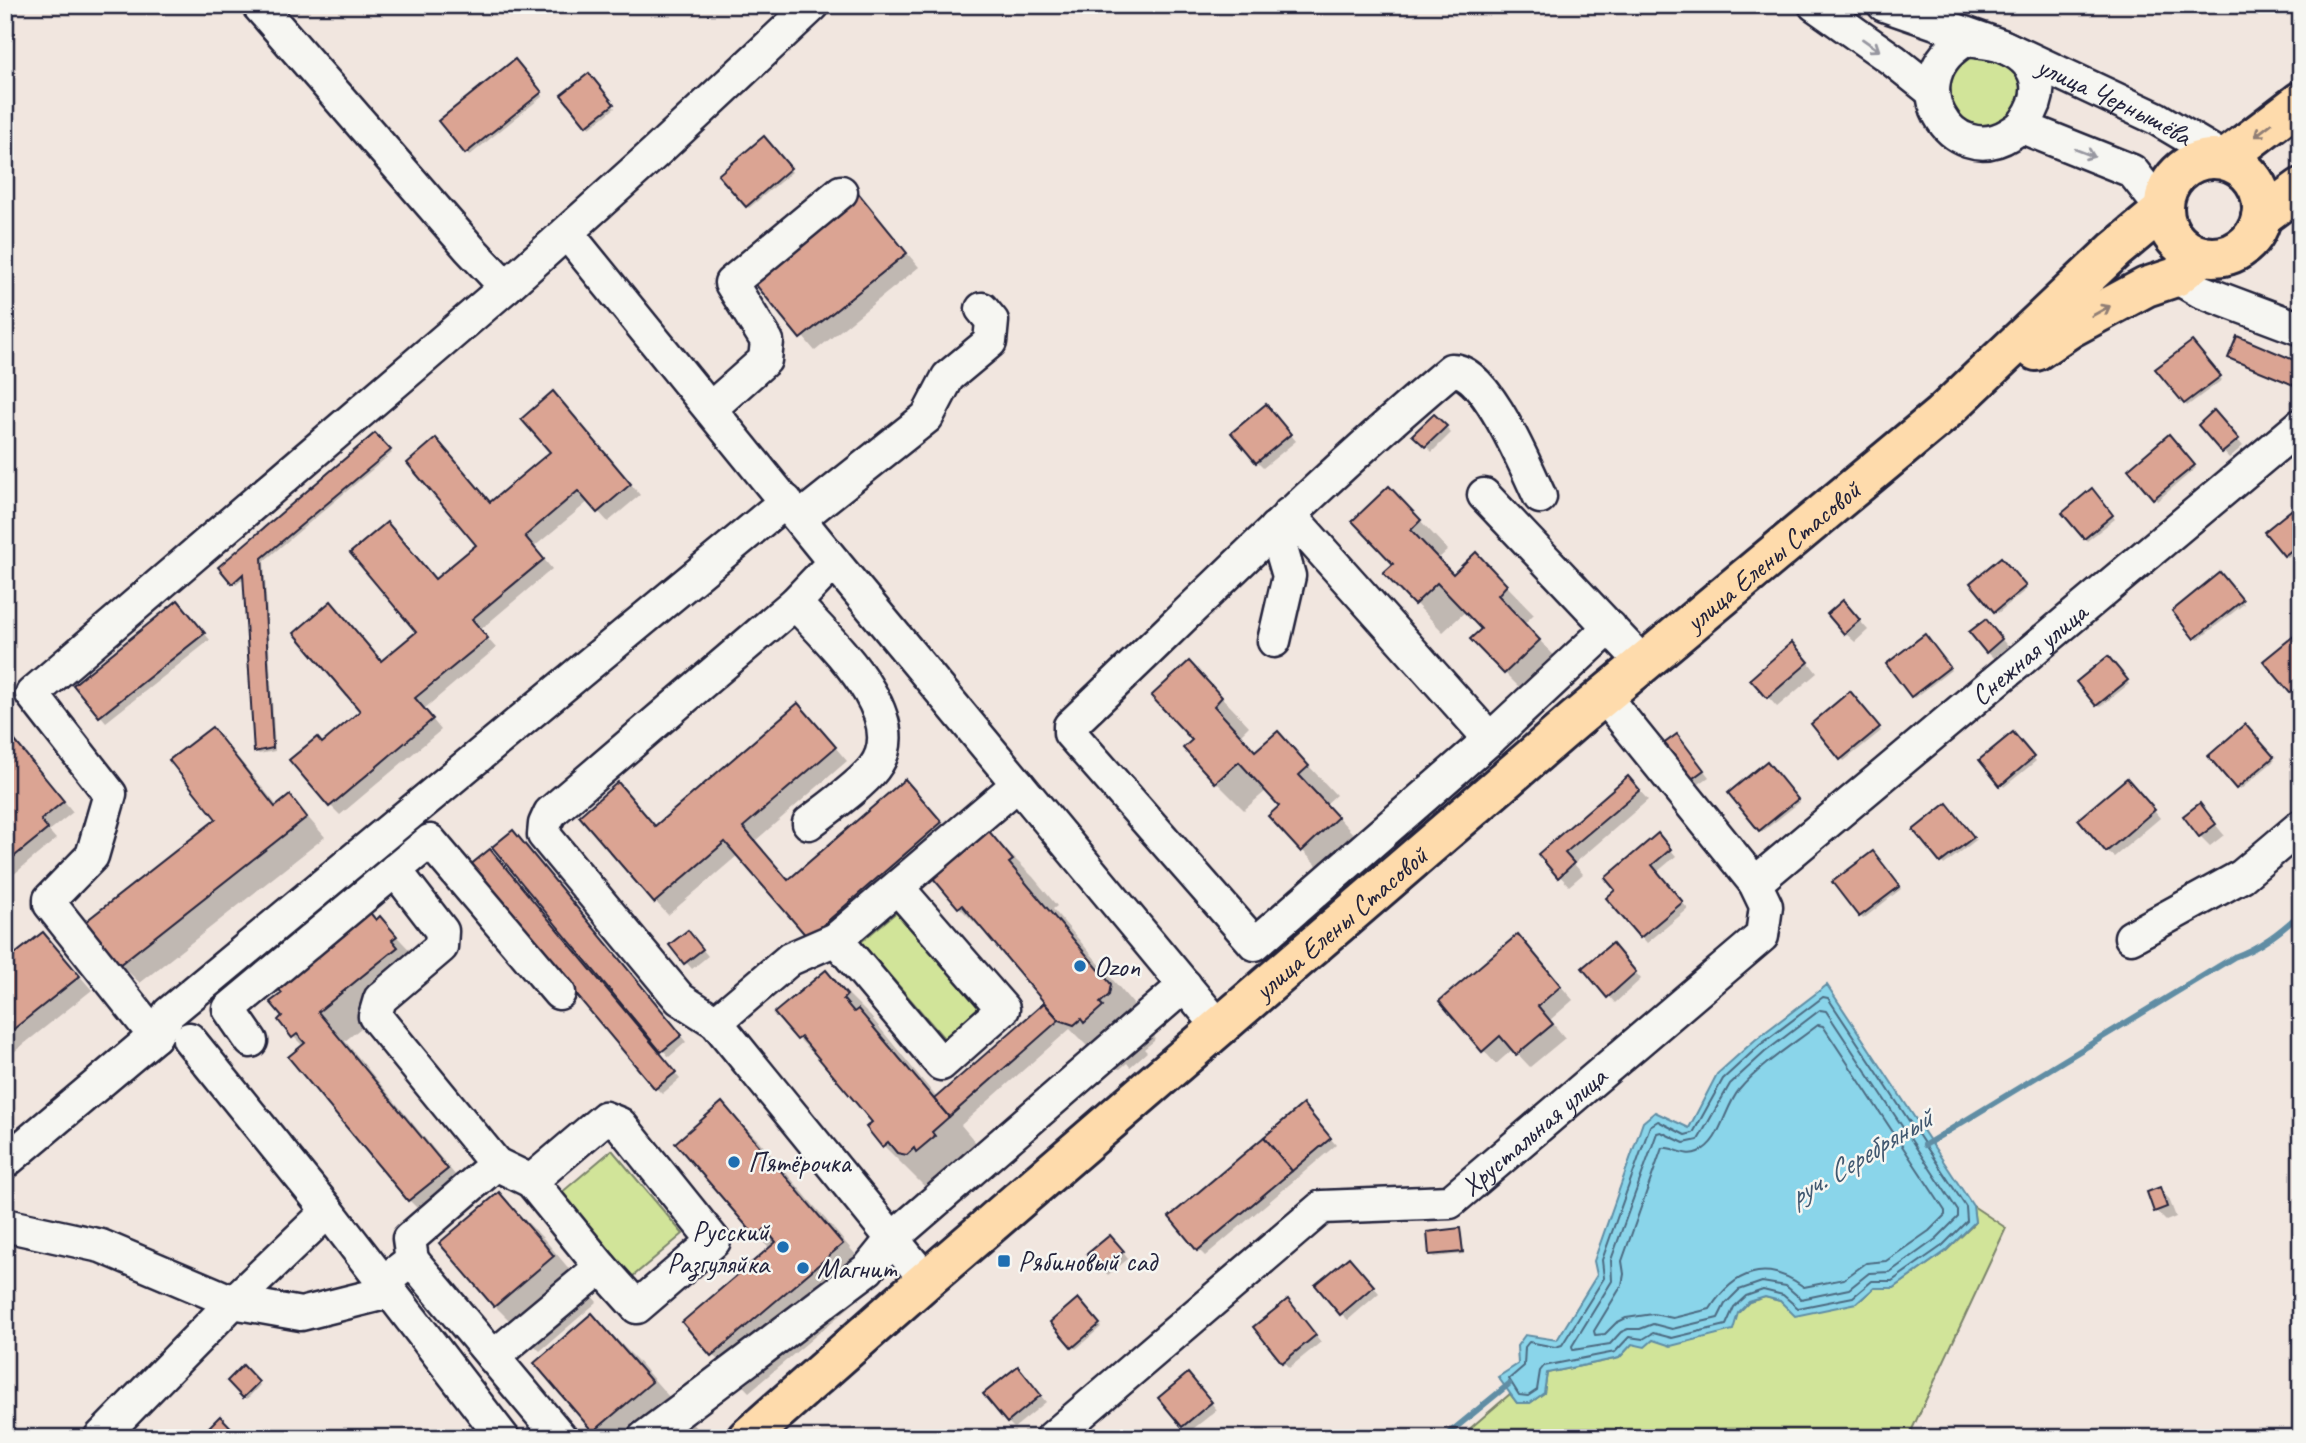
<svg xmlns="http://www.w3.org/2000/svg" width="2306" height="1443" font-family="Caveat,sans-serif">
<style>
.green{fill:#d1e499;stroke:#7a836a;stroke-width:2}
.water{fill:#8ad5ea;stroke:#608da4;stroke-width:2}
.shadow{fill:#0003}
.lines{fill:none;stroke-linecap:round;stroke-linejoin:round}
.shore{stroke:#4c6a81;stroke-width:2}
.stream{stroke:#608da4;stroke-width:6}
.building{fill:#dba493;stroke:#22223b;stroke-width:2}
.minor-casing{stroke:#22223b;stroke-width:37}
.major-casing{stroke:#22223b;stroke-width:44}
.minor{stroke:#f6f6f2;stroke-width:32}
.major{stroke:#fedbac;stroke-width:38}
.oneway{stroke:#9797a0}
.oneway2{stroke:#907e74}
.poi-dot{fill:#1f6fb2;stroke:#f6f6f2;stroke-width:2.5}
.labels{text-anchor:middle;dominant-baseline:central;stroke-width:5;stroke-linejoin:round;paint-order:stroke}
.street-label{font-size:28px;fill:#22223b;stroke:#f6f6f2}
.poi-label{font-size:28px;fill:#22223b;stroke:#f6f6f2;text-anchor:start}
.water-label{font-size:30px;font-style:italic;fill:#415870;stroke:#f6f6f2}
</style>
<rect width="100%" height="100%" fill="#f1e6df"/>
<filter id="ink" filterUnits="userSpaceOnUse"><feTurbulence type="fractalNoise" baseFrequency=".0143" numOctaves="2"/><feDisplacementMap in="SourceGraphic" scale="14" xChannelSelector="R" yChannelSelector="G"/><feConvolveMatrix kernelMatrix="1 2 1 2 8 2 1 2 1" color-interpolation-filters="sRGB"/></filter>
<g filter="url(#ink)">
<g class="green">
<circle cx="1985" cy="90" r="36"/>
<polygon points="899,910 985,1011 948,1043 861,942"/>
<polygon points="612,1150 683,1234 632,1277 561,1193"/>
<polygon points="1973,1206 2006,1228 1908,1438 1552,1438 1548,1432 1541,1438 1459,1438 1510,1394 1517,1403 1530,1403 1544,1393 1547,1373 1619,1358 1632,1344 1653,1340 1738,1313 1749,1302 1765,1297 1780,1301 1857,1303 1874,1288 1894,1288 1946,1251 1975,1223"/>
</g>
<polygon class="water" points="1827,985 1973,1206 1975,1222 1946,1251 1894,1288 1874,1288 1857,1303 1795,1316 1780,1301 1765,1297 1749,1302 1738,1313 1733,1330 1671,1346 1653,1340 1645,1347 1632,1344 1619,1358 1547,1373 1544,1393 1530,1403 1517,1403 1498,1377 1518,1364 1517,1346 1525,1335 1557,1340 1597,1275 1594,1261 1643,1122 1655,1112 1689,1128 1717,1074 1755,1040"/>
<g class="shadow">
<polygon points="515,61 543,96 469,156 440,121"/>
<polygon points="589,75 615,108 590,128 564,95"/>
<polygon points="764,138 792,172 749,208 721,175"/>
<polygon points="858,196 919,267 815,351 755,280"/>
<polygon points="2191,343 2222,380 2187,406 2157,369"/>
<polygon points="2230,358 2301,364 2301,389 2232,361"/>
<polygon points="563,403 640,495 608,522 589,501 534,547 552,569 480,630 496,648 424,709 441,730 340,815 330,805 362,711 341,613 382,662 419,632 436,581 478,546 491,504 552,453"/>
<polygon points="1272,412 1296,441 1263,468 1257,462"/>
<polygon points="1434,416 1451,433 1432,452 1415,435"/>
<polygon points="2220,419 2243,446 2229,458 2200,425"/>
<polygon points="375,436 392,453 264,561 275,751 259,754 256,751 245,577 236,585 220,568"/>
<polygon points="2169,437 2196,468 2157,501 2131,469"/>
<polygon points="2092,491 2115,519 2087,541 2064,513"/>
<polygon points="2301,505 2301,548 2288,558 2266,532"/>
<polygon points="1417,517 1448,550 1438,559 1454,575 1504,583 1534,614 1524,624 1567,669 1533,701 1505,673 1483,629 1466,611 1443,632 1386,573 1395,564"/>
<polygon points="2001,559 2027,589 1998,613 1972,583"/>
<polygon points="2222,577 2244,604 2198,640 2174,611"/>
<polygon points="184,608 210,640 106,722 75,685"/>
<polygon points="1852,612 1868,630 1855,642 1845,633"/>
<polygon points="1986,621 2011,650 1997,661 1987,652"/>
<polygon points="2301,632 2301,689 2293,695 2265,662"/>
<polygon points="1927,639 1951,670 1915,698 1912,695"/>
<polygon points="1802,654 1817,673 1777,707 1768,697"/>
<polygon points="2108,658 2129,684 2100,707 2079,682"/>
<polygon points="1189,663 1249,726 1240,735 1256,752 1278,733 1336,795 1326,804 1365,847 1330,879 1302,850 1282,806 1267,790 1244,810 1216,782 1195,740"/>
<polygon points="1850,694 1881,731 1844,761 1813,724"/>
<polygon points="811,719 847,761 755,841 789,881 918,794 954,836 822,950 738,855 668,915 655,901 631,798 656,827"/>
<polygon points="2245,726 2275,760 2240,790 2210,757"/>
<polygon points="212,729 231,749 278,807 290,797 325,837 140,983 120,964 218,820"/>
<polygon points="2013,734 2036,761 2004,787 1981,760"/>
<polygon points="1683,743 1709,777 1696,786 1690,780"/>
<polygon points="5,752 25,753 73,812 49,831 56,839 13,875 5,867"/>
<polygon points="1767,763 1800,802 1762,832 1730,793"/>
<polygon points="2133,786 2160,818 2114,857 2107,851"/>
<polygon points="1637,788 1648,800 1574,864 1583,874 1569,886 1540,854"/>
<polygon points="2200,806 2224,835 2210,846 2200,836"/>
<polygon points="1950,808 1976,840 1944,865 1916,830"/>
<polygon points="988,832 1033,877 1057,906 1053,909 1156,1031 1154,1041 1144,1049 1147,1052 1130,1067 1127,1063 1120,1069 1106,1065 1070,1029 961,1125 993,1163 929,1191 884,1146 868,1127 874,1122 838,1079 799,1039 777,1013 826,972 871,1017 937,1098 1046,1003 1001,949 959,907"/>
<polygon points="519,838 686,1042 669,1057 495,847"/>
<polygon points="1664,842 1676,856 1657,872 1688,909 1647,943 1608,898"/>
<polygon points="1876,856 1901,889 1863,919 1834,883"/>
<polygon points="496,857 680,1079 662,1094 656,1088"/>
<polygon points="380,919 424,965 425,976 345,1041 474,1198 437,1228 409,1200 291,1057 303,1046 294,1037"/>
<polygon points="43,934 92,990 5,1059 5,964"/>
<polygon points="1518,937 1573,1000 1550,1020 1565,1038 1530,1067 1513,1049 1496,1064 1483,1050"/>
<polygon points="694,939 708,956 692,969 672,946"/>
<polygon points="1618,951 1641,979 1615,1003 1585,968"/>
<polygon points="722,1105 759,1141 879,1282 749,1392 713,1355 685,1322 770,1249 757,1236"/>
<polygon points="1309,1113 1336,1145 1205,1256 1199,1250"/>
<polygon points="2160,1189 2169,1199 2176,1217 2166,1221 2156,1211"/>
<polygon points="499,1194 544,1239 597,1302 540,1351 495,1306"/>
<polygon points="1460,1230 1462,1233 1464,1254 1434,1257 1431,1255"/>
<polygon points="1116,1243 1128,1259 1108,1275 1089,1254"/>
<polygon points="1355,1265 1379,1293 1348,1320 1341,1313"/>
<polygon points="1078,1300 1101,1327 1076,1349 1052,1322"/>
<polygon points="1294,1308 1321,1342 1289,1368 1255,1327"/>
<polygon points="592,1315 637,1360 696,1428 685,1438 601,1438 536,1363"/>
<polygon points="243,1368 260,1385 247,1399 229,1381"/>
<polygon points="1024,1375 1046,1402 1014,1428 1008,1422"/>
<polygon points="1194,1382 1217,1410 1189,1432 1183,1426"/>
<polygon points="2008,1433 2013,1438 2002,1438"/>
</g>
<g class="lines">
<g class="shore">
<polygon points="1823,997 1828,998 1966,1207 1967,1221 1942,1246 1892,1281 1872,1281 1853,1297 1798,1308 1783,1295 1763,1290 1746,1296 1734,1307 1726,1325 1672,1338 1653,1333 1643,1339 1629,1337 1615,1352 1544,1366 1540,1371 1537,1390 1528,1396 1519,1395 1509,1379 1524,1366 1525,1347 1529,1342 1555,1347 1562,1345 1604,1278 1602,1260 1650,1126 1658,1121 1685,1135 1693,1133 1723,1079 1760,1045"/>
<polygon points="1820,1010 1826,1011 1958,1211 1958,1217 1936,1239 1890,1272 1869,1273 1849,1289 1801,1299 1786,1286 1762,1282 1739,1290 1725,1304 1718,1318 1672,1329 1653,1324 1640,1329 1628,1329 1621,1332 1610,1344 1573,1350 1572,1346 1612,1281 1611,1260 1657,1133 1661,1132 1684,1143 1698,1140 1730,1084 1765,1052"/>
<path d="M1818 1025 1823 1026 1945 1211V1215L1929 1231 1886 1261 1866 1263 1844 1279 1804 1287C1766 1259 1734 1271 1710 1309L1673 1318 1653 1314 1626 1318 1616 1323 1605 1334 1595 1335 1594 1331 1622 1285 1624 1274 1622 1261 1662 1148C1674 1146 1684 1158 1698 1152 1721 1143 1724 1108 1739 1090 1760 1065 1792 1045 1818 1025Z"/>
</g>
<g class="stream">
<path d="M1925 1145 2234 957C2260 948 2280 932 2301 913"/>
<polyline points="1443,1438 1509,1384"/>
</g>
</g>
<g class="building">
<polygon points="515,59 542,92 465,154 438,121"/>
<polygon points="589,73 614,104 586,126 561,95"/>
<polygon points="764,136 791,168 746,207 718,175"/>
<polygon points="859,194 907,253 800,339 752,280"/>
<polygon points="2237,336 2301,363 2301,388 2228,358"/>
<polygon points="2192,341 2221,376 2184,404 2155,369"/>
<polygon points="553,391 631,484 597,513 578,491 525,536 544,559 472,619 488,638 415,698 433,719 329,807 289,760 317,737 322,743 360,711 294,633 331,601 381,661 416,632 350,553 387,522 435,579 476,545 407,463 436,438 490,502 550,452 521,419"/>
<polygon points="1266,404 1291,434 1256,463 1231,433"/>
<polygon points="2214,410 2239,439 2222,453 2198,425"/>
<polygon points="1434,414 1447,426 1425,447 1412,435"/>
<polygon points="375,433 391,450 262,558 273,748 254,752 243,574 232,584 218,567"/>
<polygon points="2169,434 2195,465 2153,499 2128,469"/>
<polygon points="1389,486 1421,520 1411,530 1453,574 1476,552 1507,585 1498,595 1540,640 1504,674 1470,639 1481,629 1437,583 1414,605 1383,573 1393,564 1352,521"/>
<polygon points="2092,488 2113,515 2084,539 2062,513"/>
<polygon points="2301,502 2301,543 2284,556 2264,532"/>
<polygon points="2001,557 2026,586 1994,612 1970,583"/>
<polygon points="2220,572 2243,600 2194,639 2172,611"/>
<polygon points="178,600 205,633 99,717 73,685"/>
<polygon points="1843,600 1860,620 1844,634 1827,614"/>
<polygon points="1986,619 2002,639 1986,653 1969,632"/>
<polygon points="2301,630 2301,684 2290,693 2263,661"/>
<polygon points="1925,634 1950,667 1911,697 1886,664"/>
<polygon points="1792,642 1809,662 1767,698 1750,679"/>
<polygon points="2108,656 2128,680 2096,706 2076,682"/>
<polygon points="1189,661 1222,697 1214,706 1255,751 1278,731 1309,766 1299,775 1338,817 1301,852 1268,816 1279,806 1239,762 1215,783 1183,748 1192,740 1151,696"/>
<polygon points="1850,691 1880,727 1840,760 1811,724"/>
<polygon points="798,703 836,747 743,827 788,880 905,779 942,822 808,938 725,842 654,903 579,816 618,782 655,826"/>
<polygon points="2245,724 2274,757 2236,789 2208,756"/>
<polygon points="212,727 275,807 290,795 307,817 119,965 85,922 216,819 169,760"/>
<polygon points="2013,732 2034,757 2000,786 1979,760"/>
<polygon points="1677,734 1704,770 1689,781 1662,745"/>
<polygon points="15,741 64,801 41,820 48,829 5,864 5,750"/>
<polygon points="1767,761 1798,799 1759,831 1728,793"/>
<polygon points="1628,776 1640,790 1565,853 1574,863 1558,878 1538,854"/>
<polygon points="2127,778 2155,810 2106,852 2078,819"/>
<polygon points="1947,803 1974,837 1940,863 1913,830"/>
<polygon points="2200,803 2216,824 2199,837 2183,816"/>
<polygon points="513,830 682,1035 661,1052 492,847"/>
<polygon points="988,830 1013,860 1009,863 1111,984 1109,995 1100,1003 1103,1006 1084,1023 1081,1019 1074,1025 1059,1020 962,905 958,908 932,877"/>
<polygon points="1658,833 1671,849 1652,865 1683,902 1640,938 1606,898 1615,890 1605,878"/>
<polygon points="490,849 676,1072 655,1089 469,866"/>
<polygon points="1873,851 1900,886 1859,917 1832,882"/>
<polygon points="367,909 376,920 380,916 397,936 392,940 398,947 318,1012 448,1169 408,1201 288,1057 305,1043 297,1034 292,1038 278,1020 282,1016 270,1002 282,993 275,985"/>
<polygon points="688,930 703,949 684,964 669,945"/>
<polygon points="43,932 80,976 5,1036 5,962"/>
<polygon points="1518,934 1561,986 1538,1006 1553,1024 1516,1055 1500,1036 1482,1052 1439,1001"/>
<polygon points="1612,943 1636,972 1607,998 1582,968"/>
<polygon points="826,970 847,995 843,999 854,1012 858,1009 949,1117 932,1132 935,1136 916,1152 914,1148 907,1155 897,1153 888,1142 882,1147 866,1127 872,1122 801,1037 797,1040 774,1013"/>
<polygon points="1044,1003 1059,1020 949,1117 934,1099"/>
<polygon points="722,1102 843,1244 711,1356 682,1322 776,1242 765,1229 756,1237 675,1143"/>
<polygon points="1303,1104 1331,1138 1292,1171 1264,1137"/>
<polygon points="1264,1137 1292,1171 1197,1251 1169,1217"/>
<polygon points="2160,1187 2167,1207 2154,1212 2147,1192"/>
<polygon points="499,1192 554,1256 494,1307 439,1243"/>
<polygon points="1460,1228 1463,1252 1429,1255 1427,1232"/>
<polygon points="1110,1235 1124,1251 1100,1270 1087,1254"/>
<polygon points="1349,1257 1374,1286 1340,1315 1315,1285"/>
<polygon points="1078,1298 1100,1324 1072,1348 1050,1322"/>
<polygon points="1288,1299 1316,1335 1282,1363 1253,1327"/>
<polygon points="592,1313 652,1382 593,1432 534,1363"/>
<polygon points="243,1365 259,1382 243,1398 227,1381"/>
<polygon points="1018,1366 1041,1395 1007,1423 983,1394"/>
<polygon points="1188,1373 1212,1402 1182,1427 1158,1398"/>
<polygon points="220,1416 241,1438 198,1438"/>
</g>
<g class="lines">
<defs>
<g id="minor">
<polyline points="258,5 470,249 506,287"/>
<polyline points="1815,5 1893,60 1933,92"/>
<path id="s1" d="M1884 5 2002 46 2156 118 2225 159"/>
<path d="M1966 40C1979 42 1993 42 2004 47 2038 61 2047 90 2026 120 2022 127 2017 130 2010 134 1951 171 1896 78 1966 40Z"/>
<polyline points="2022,127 2132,171 2163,210"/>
<polyline points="567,233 834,562 1220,1028"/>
<polyline points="2176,277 2200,291 2301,329"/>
<polyline points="711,408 765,360 767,341 731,283 841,192"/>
<polyline points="1484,495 1643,663"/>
<path d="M1540 497C1526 468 1486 368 1451 370 1318 482 1196 606 1070 726V733L1255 944 1490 739 1610 627"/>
<polyline points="1289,514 1490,739"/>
<polyline points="800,518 927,417 948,377 990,342 992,321 982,309"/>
<polyline points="834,562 795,603 550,813 545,824 544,835 680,999 716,1022 926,1280"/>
<path d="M795 603C827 639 914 716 874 768 861 785 827 809 809 823"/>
<polyline points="1274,641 1289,576 1275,528"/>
<path id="s2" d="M1755 883 2301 425"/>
<polyline points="2131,937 2242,876 2301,826"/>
<polyline points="836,939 941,1064 1003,1009 898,888"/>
<polyline points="716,1022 790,959 836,939 1018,784"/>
<polyline points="155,1036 50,904 50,899 92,856 110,794 32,694 506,287 657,151 813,5"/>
<polyline points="189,1039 328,1211 503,1438"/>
<polyline points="251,1041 229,1009 430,841 559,993"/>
<polyline points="5,1162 155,1036 169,1013 786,501"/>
<polyline points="496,1164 531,1181 601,1267 637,1307 714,1241 620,1124 605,1118 531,1181"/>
<polyline points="5,1225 101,1246 233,1302 301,1314 389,1292"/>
<polyline points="412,1260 561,1438"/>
<polyline points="382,1283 412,1260 409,1239 496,1164 375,1016 380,999 441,947 442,931 395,870"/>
<polyline points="493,1357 601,1267"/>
<polyline points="100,1438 233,1302 328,1211"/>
<polyline points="644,1438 868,1269 893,1238 1185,985"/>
<path id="s3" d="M1052 1438 1322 1207 1450 1202 1762 936 1766 906 1755 883 1604 696"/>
</g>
<g id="major">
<circle cx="2213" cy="208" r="49"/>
<polyline points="2225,159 2301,101"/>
<polyline points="2261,217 2301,188"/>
<polyline points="2036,351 2070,328 2146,287 2176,277 2202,256"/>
<path id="s4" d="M747 1438 926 1280 1576 719 1941 415 2115 250 2163 210"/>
</g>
</defs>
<use href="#minor" class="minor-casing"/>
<use href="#major" class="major-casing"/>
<use href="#minor" class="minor"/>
<use href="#major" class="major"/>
</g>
<defs><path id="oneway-shaft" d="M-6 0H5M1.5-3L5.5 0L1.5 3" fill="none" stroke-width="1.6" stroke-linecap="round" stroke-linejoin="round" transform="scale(1.75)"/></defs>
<g class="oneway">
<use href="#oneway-shaft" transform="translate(1871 45) rotate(35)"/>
<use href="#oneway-shaft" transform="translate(2085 153) rotate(21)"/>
</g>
<g class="oneway2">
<use href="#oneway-shaft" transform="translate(2263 130) rotate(142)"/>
<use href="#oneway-shaft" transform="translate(2101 311) rotate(-29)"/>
</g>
</g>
<g class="poi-dot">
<circle cx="1080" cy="966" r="7"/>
<circle cx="734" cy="1162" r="7"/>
<circle cx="783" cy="1247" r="7"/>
<rect x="997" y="1254" width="14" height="14" rx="3.5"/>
<circle cx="803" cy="1268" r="7"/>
</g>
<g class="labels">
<g class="street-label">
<text stroke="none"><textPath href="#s1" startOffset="250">улица Чернышёва</textPath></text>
<text stroke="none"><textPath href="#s4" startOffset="1353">улица Елены Стасовой</textPath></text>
<text stroke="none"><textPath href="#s2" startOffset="357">Снежная улица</textPath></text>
<text stroke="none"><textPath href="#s4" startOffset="786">улица Елены Стасовой</textPath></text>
<text stroke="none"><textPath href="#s3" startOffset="593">Хрустальная улица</textPath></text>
</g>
<g class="poi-label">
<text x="1094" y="966">Ozon</text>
<text x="748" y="1162">Пятёрочка</text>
<text x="769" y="1231" text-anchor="end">Русский<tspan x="769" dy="32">Разгуляйка</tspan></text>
<text x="1018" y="1261">Рябиновый сад</text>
<text x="817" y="1268">Магнит</text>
</g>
<g class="water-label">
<text transform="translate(1860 1157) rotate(-31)">руч. Серебряный</text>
</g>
</g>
<rect width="2306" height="1443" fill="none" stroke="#f6f6f2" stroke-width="28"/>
<rect x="14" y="14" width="2278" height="1415" fill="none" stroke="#22223b" stroke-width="2.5" filter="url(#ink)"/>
</svg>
